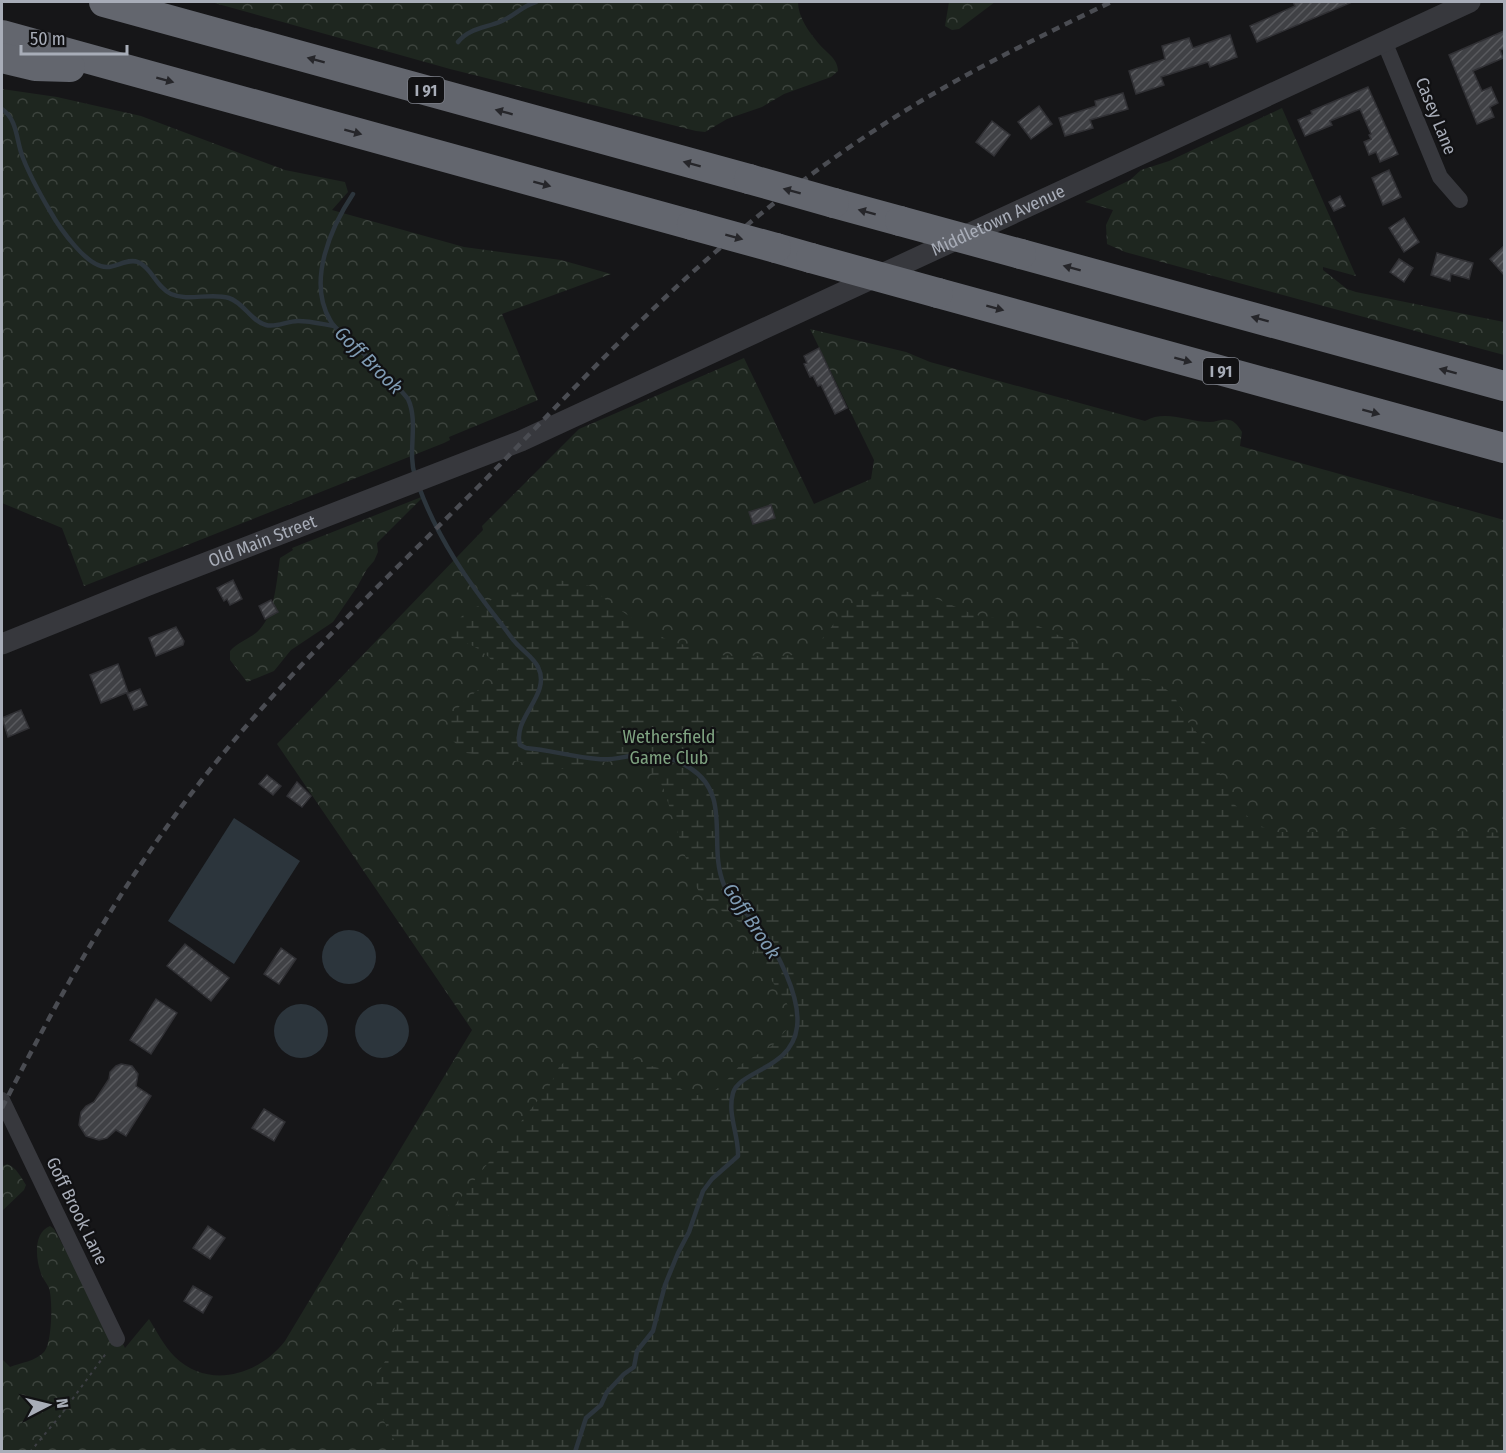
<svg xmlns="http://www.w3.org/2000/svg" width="1506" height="1453" font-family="'Fira Sans Condensed',sans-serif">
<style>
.forest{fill:url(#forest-crowns)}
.wetland{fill:url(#wetland-marsh)}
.water{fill:#2c353c}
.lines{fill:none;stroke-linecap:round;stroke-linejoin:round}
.stream{stroke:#2c353c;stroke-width:4.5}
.building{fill:url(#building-hatch);stroke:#303034;stroke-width:1.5}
.path{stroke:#3d3f44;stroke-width:2;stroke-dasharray:3 4.5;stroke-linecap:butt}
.minor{stroke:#37383d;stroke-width:16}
.tertiary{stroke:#37383d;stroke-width:21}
.motorway{stroke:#63666e;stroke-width:30}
.rail{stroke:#4a4c52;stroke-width:4.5;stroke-dasharray:8 6;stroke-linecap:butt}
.motorway-bridge{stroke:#63666e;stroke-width:30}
.oneway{fill:#26262a}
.labels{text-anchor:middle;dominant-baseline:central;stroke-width:4.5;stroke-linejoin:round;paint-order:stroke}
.shield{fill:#111113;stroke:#7b7e86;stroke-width:1.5}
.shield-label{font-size:16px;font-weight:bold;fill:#a8adb8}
.street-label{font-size:18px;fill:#a8adb8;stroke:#111113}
.park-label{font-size:18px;fill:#7fa381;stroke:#111113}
.water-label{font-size:20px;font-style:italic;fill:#7f9bb3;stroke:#111113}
</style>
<defs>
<pattern id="forest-crowns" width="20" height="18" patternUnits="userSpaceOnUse" patternTransform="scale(1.5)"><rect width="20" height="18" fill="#1e261f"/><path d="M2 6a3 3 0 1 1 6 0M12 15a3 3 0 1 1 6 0" fill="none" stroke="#3c433d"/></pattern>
<pattern id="wetland-marsh" width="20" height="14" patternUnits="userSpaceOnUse" patternTransform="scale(1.5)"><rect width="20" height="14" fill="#1e261f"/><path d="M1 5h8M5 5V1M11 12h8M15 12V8" fill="none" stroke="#3c433d"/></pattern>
<pattern id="building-hatch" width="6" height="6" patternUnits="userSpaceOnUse" patternTransform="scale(1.5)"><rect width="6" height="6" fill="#404145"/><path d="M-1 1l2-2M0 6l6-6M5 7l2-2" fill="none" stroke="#595a5e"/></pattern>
</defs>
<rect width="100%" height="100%" fill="#161618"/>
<g class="forest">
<path d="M211 2H798C798 17 809 32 819 44 826 52 838 59 838 71L831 77 784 94 762 107 727 119 705 132 696 131 450 69Z"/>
<polygon points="949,2 995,2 959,29 952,30 945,26"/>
<polygon points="2,89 57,97 141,116 285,170 345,182 348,192 332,210 464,247 561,260 611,274 502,314 538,400 449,437 450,440 444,443 84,586 62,528 2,503"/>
<polygon points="1282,108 1356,276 1323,267 1323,270 1347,289 1356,292 1504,322 1504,355 1125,252 1107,244 1106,225 1113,210 1085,202 1130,180 1141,170 1169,161"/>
<path d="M810 329 906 352 930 362 1145 421C1165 409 1189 422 1210 422 1216 422 1223 418 1229 420 1235 421 1239 427 1242 432L1240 446 1504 520V1237L1312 1451H2V1359L10 1367C20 1363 36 1361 44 1352 52 1344 53 1300 49 1288 47 1284 44 1280 42 1276 36 1262 32 1233 50 1226L54 1229 86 1287 106 1310 125 1348 149 1319C157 1332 164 1346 175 1357 209 1390 259 1375 285 1341L472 1030 277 744 483 530 482 526 579 429 744 358 814 504 871 479 874 460Z"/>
<path d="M424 496 377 543 378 552 374 561 367 569 357 587 333 622 291 650 274 671 247 682 230 660V651C239 641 251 639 260 629 275 613 277 578 280 558L293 550 292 548Z"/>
<path d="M7 1164C16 1167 21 1177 26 1185L24 1190 2 1211V1166Z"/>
</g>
<path class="wetland" d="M558 580 590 586 606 600 646 628 671 642 700 648 718 655 737 656 748 655 767 657 806 654 814 649 847 607 864 596 882 590 892 589 930 596 975 615 1034 624 1108 658 1133 674 1159 684 1167 690 1174 696 1188 722 1206 744 1234 804 1255 823 1273 832H1332L1385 828 1504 833V1451H400L378 1410 372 1385 390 1352 398 1312 412 1273 458 1201 550 1085 559 1067 575 1052 613 1045C631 1060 642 1065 665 1069L675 1084 690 1096 712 1093 727 1080 740 1065 773 1045 787 1029 791 1010 757 958 749 939 739 922 704 900 694 883 663 787 650 771 635 760 597 762 560 769 541 767 504 758 466 753 451 739 450 719 462 703 478 690 497 686 498 667C480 646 469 643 443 636L463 615 474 608 502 595 542 589Z"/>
<g class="water">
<polygon points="234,818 300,861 234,964 168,921"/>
<circle cx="349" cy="957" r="27"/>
<circle cx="301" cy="1031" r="27"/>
<circle cx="382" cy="1031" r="27"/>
</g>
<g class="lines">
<g class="stream">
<path d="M458 42C469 28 486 28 502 21 514 16 522 6 536 2"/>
<path d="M2 109C18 120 16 141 23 158 30 176 40 194 50 211 59 227 87 268 107 267 117 267 128 258 138 262 152 268 156 287 171 294 189 302 210 292 229 298 244 303 251 321 266 325 276 328 287 321 298 321 310 321 322 324 334 326"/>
<path d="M353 194C331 227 307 281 330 320 334 328 343 334 349 340 369 359 391 377 408 399 419 423 407 451 415 476"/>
<path d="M419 487C438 539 468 582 502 625 507 631 511 638 516 643 523 651 534 658 538 667 552 695 512 717 520 745L526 748C550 750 573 757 598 759 611 761 625 756 638 755 656 753 676 759 690 768 733 795 707 845 724 885 732 902 747 913 759 927 777 950 801 997 797 1027 792 1069 740 1070 733 1093 727 1114 739 1136 738 1156L712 1179 703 1191 689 1232 678 1253 665 1285 653 1331 637 1351 634 1367 624 1374 607 1392 601 1405 586 1418 575 1452"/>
</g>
</g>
<g class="building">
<polygon points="1293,2 1352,2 1257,42 1250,26 1295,6"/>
<polygon points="1504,31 1504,49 1500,50 1503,58 1473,71 1482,91 1491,87 1498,103 1490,107 1494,117 1477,124 1449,55"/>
<polygon points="1230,35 1237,57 1210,67 1208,62 1161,77 1164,85 1136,94 1129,71 1165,59 1162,46 1189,38 1193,48"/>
<polygon points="1368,87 1398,154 1380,162 1376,152 1369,155 1364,142 1371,139 1369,135 1371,134 1360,109 1330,121 1332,125 1305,136 1298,120 1312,114 1311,111"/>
<polygon points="1123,93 1128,109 1090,120 1093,128 1065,136 1059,118 1096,106 1095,101"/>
<polygon points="1039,106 1052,124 1031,139 1018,122"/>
<polygon points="992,121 1010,135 994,156 976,142"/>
<polygon points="1389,170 1401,197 1383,205 1372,178"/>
<polygon points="1340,196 1345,206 1334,211 1329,202"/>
<polygon points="1404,218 1419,242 1404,252 1389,228"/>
<polygon points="1504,246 1504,275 1490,259"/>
<polygon points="1437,253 1473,263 1469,279 1451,274 1450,281 1431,275"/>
<polygon points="1399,259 1413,268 1404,282 1390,272"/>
<polygon points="819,348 847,408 835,414 821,385 818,386 813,376 810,377 804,364 807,363 804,356"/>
<polygon points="771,505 775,518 753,524 749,512"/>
<polygon points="233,580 242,599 230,605 227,599 224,601 217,588"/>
<polygon points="271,600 278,612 265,619 259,606"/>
<polygon points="176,627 184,641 183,645 156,656 149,638"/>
<polygon points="118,664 128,692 101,703 90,675"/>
<polygon points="140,689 147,705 134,710 127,694"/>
<polygon points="21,710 29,728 8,737 2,718"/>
<polygon points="267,775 281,786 273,795 259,784"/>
<polygon points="297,782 311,796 302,807 287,796"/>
<polygon points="185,944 229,978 211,1001 167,966"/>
<polygon points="281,948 296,959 279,984 264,974"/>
<polygon points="156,999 177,1013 151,1054 130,1040"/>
<polygon points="121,1064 132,1066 138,1074 136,1086 151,1096 126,1136 116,1130 107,1138 99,1140 86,1136 79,1125 81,1112 86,1106 94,1102 109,1079 110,1072 116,1066"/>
<polygon points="264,1109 285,1122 274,1141 252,1128"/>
<polygon points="208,1226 225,1238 210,1259 193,1248"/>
<polygon points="193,1286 212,1297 203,1313 184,1301"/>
</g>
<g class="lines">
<polyline class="path" points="30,1452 60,1416 107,1352"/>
<g class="minor">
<polyline points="1384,41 1440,177 1460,200"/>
<polyline points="2,1100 117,1339"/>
</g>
<path class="tertiary" id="s1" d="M2 644 146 586 521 441 1470 2"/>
<g class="motorway">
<polyline points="104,2 749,179"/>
<polyline points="2,35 692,225"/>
<polyline points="2,58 35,66 70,67"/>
<polyline points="834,203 900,221"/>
<polyline points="776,248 811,258"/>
<polyline points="1021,254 1504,386"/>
<polyline points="938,293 1504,448"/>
</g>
<path class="rail" d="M2 1108C62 991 120 885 201 781 285 674 385 580 481 484 559 405 635 321 720 248 774 201 832 157 892 119 962 74 1037 38 1111 2"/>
<g class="motorway-bridge">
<polyline points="749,179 834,203"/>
<polyline points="900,221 1021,254"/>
<polyline points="692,225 776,248"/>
<polyline points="811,258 938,293"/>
</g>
</g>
<defs><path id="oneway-solid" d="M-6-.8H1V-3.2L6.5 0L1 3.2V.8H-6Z" transform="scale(1.5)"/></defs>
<g class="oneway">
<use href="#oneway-solid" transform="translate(316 60) rotate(-165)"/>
<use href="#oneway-solid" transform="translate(165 80) rotate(15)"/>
<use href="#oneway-solid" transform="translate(504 112) rotate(-165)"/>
<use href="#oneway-solid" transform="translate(353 132) rotate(15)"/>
<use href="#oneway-solid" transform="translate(692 164) rotate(-165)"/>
<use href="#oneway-solid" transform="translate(542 184) rotate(15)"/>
<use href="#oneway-solid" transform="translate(792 191) rotate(-165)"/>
<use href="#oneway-solid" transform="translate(867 212) rotate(-165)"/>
<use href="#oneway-solid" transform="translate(734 237) rotate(15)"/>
<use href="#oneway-solid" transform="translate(1072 268) rotate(-165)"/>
<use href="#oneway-solid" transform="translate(995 308) rotate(15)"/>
<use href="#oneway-solid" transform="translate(1260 319) rotate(-165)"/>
<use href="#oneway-solid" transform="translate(1183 360) rotate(15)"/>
<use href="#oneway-solid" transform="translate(1448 371) rotate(-165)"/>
<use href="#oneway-solid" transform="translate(1371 412) rotate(15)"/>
</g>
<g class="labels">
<g class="shield">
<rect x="408" y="77" width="36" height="26" rx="4.5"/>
<rect x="1203" y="358" width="36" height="26" rx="4.5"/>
</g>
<g class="shield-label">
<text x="426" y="90">I 91</text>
<text x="1221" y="371">I 91</text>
</g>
<g class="street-label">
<text transform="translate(1436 116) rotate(68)">Casey Lane</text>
<text stroke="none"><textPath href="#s1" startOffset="1083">Middletown Avenue</textPath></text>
<text stroke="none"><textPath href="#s1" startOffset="280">Old Main Street</textPath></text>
<text transform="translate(77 1211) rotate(64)">Goff Brook Lane</text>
</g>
<g class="park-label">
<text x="669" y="737">Wethersfield<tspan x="669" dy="21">Game Club</tspan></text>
</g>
<g class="water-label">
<text transform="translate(369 360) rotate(45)">Goff Brook</text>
<text transform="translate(752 921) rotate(56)">Goff Brook</text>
</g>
</g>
<rect width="1506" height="1453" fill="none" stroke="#a8adb8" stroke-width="6"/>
<g transform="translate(48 1405) rotate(83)" stroke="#111113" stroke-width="4.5" paint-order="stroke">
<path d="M0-4.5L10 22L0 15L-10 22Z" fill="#a8adb8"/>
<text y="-9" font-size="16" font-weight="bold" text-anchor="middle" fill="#a8adb8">N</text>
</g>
<path d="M21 45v9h106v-9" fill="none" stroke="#a8adb8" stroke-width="3"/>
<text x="30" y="45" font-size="18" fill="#a8adb8" stroke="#111113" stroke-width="4.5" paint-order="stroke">50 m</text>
</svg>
